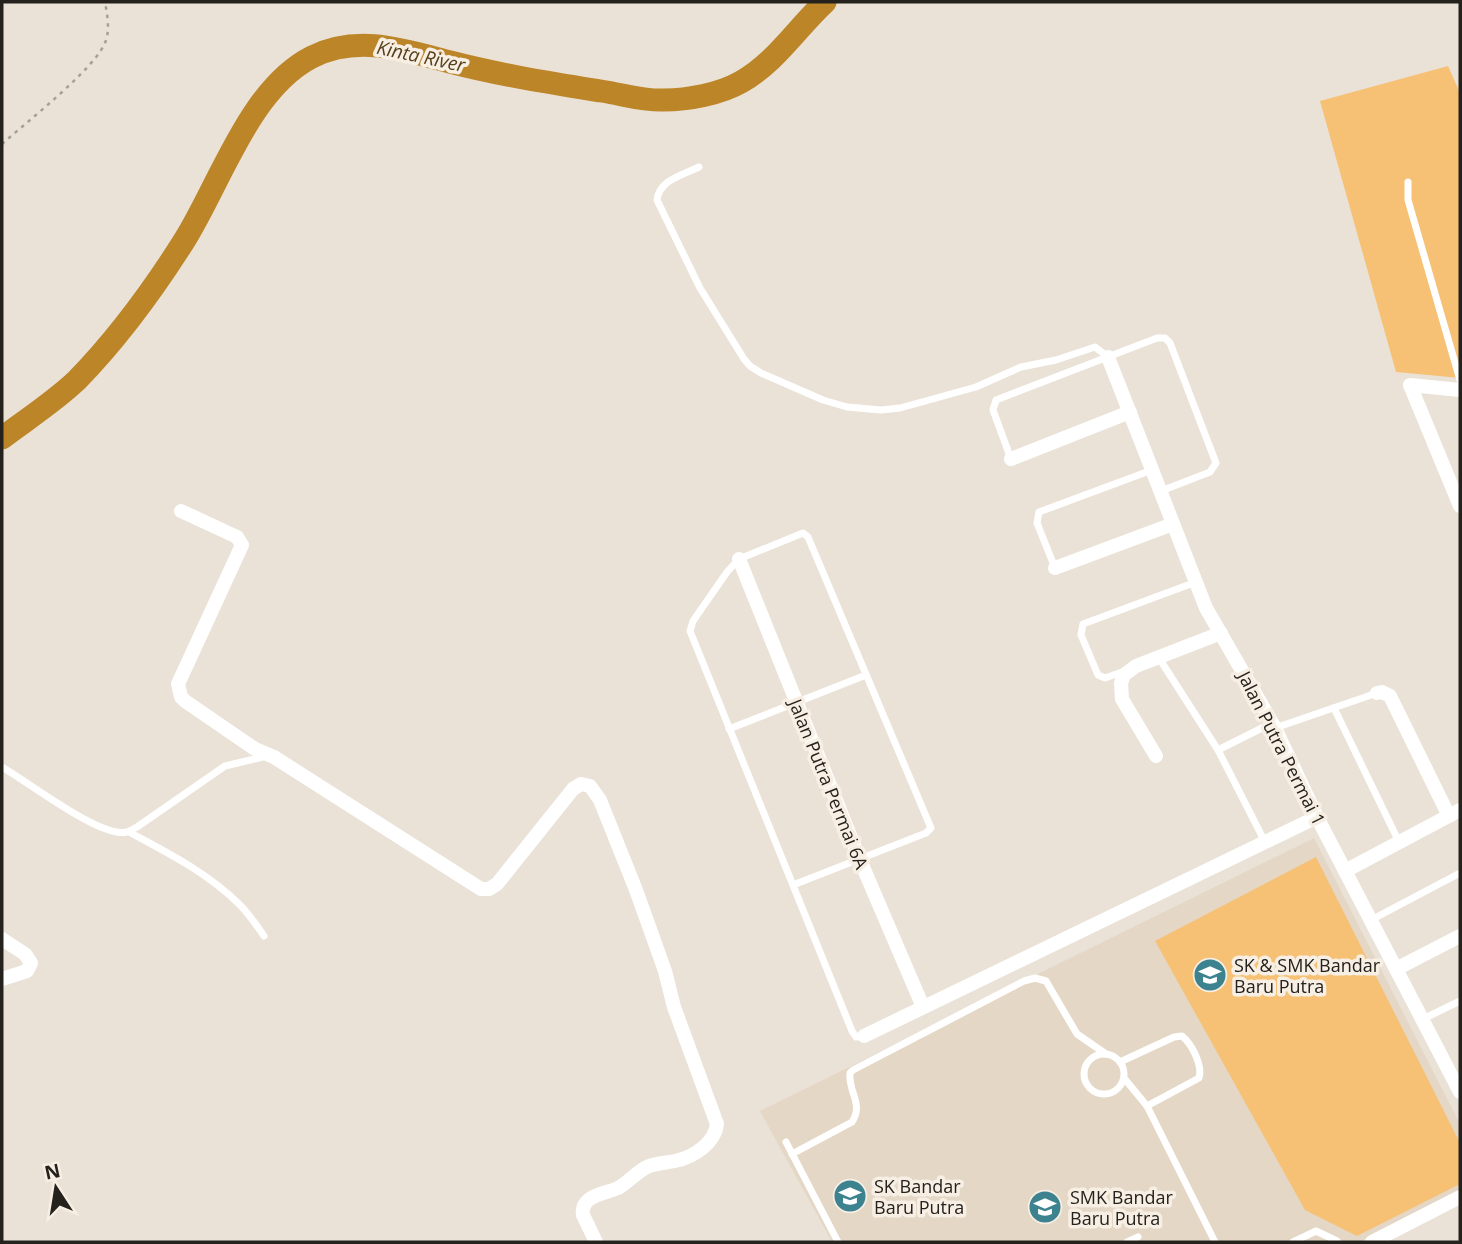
<svg xmlns="http://www.w3.org/2000/svg" width="1462" height="1244" font-family="'Open Sans',sans-serif">
<style>
.built{fill:#e4d7c6}
.green{fill:#f6c175}
.lines{fill:none;stroke-linecap:round;stroke-linejoin:round}
.river{stroke:#bc8528;stroke-width:23}
.path{stroke:#a6a098;stroke-width:2.5;stroke-dasharray:3.5 5;stroke-linecap:butt}
.service{stroke:#fff;stroke-width:7}
.minor{stroke:#fff;stroke-width:14}
.labels{text-anchor:middle;dominant-baseline:central;stroke-width:7;stroke-linejoin:round;paint-order:stroke}
.street-label{font-size:18px;fill:#25221e;stroke:#f7efe4}
.poi-label{font-size:18px;fill:#25221e;stroke:#f7efe4;text-anchor:start}
.water-label{font-size:19px;font-style:italic;fill:#58401c;stroke:#f7efe4}
</style>
<rect width="100%" height="100%" fill="#eae2d7"/>
<polygon class="built" points="1314,838 1460,1124 1460,1191 1359,1242 832,1242 760,1111"/>
<g class="green">
<polygon points="1448,66 1460,93 1460,378 1396,372 1320,101"/>
<polygon points="1316,857 1460,1143 1460,1184 1357,1236 1305,1210 1155,941"/>
</g>
<g class="lines">
<path class="river" d="M2 438C27 419 54 402 77 380 117 339 153 290 184 241 220 184 249 89 312 57 358 34 404 50 450 62 500 75 551 83 601 91 622 94 643 101 664 100 688 100 720 94 741 82 776 62 796 29 825 2"/>
<path class="path" d="M2 144C24 124 99 66 106 40 110 28 107 14 105 2"/>
<g class="service">
<path d="M699 167C683 175 659 180 657 200L700 288 744 359 750 366 761 373 823 400 847 407 881 410 900 408 976 387 1021 367 1056 360 1095 347 1108 357"/>
<polyline points="1408,182 1408,200 1460,380"/>
<polyline points="1011,459 993,410 996,400 1157,338 1165,338 1170,343 1216,463 1210,472 1161,491"/>
<polyline points="1055,568 1037,523 1039,512 1152,470"/>
<polyline points="1159,658 1218,750 1265,842"/>
<polyline points="1125,671 1105,678 1098,675 1081,635 1083,624 1196,582"/>
<polyline points="1334,708 1399,842"/>
<polyline points="1275,728 1377,693"/>
<polyline points="729,729 866,675"/>
<polyline points="1218,750 1272,723"/>
<path d="M2 767C29 783 88 828 117 832 125 834 130 831 137 827L225 766 267 756"/>
<path d="M129 832C168 853 208 873 240 905 249 914 257 926 264 936"/>
<polyline points="793,885 926,833 931,828 808,537 803,533 739,559 727,572 693,621 690,631 852,1031 856,1037 864,1036"/>
<polyline points="1371,920 1460,873"/>
<polyline points="1423,1019 1460,1001"/>
<circle cx="1104" cy="1074" r="20"/>
<path d="M1120 1062 1174 1037 1182 1036C1192 1044 1203 1066 1199 1078L1147 1106"/>
<polyline points="1124,1078 1147,1106 1215,1242"/>
<polyline points="786,1142 838,1242"/>
<path d="M792 1154 852 1122C864 1104 848 1092 850 1073L853 1070 1024 981 1035 978 1046 981 1077 1034 1106 1054"/>
<polyline points="1127,1242 1138,1237"/>
<polyline points="1293,1242 1316,1231 1337,1241"/>
</g>
<g class="minor">
<polyline points="1108,357 1206,608 1275,728 1317,817 1460,1092"/>
<polyline points="1460,390 1410,385 1460,506"/>
<polyline points="1011,459 1130,412"/>
<path d="M181 511 237 537 242 545 178 684 181 697 185 701 255 749 274 757 481 889H489L497 884 573 789 581 784 590 786 600 800 636 890 665 971 674 1007 717 1124C715 1143 694 1157 675 1161 666 1163 657 1163 649 1166 637 1171 629 1182 618 1188 605 1194 580 1195 583 1215L596 1242"/>
<polyline points="739,559 860,860 923,1007"/>
<polyline points="1055,568 1173,524"/>
<polyline points="1377,693 1382,692 1390,696 1449,816"/>
<polyline points="1156,756 1122,699 1121,683 1124,675 1136,666 1221,633"/>
<polyline points="1345,871 1460,810"/>
<polyline points="2,939 25,954 31,963 27,971 2,979"/>
<polyline points="1396,969 1460,936"/>
<polyline points="864,1036 1317,817"/>
<polyline points="1372,1242 1460,1197"/>
</g>
</g>
<defs>
<symbol id="school-disc" viewBox="-11 -11 22 22"><circle r="9.5" fill="#3d828f" stroke="#f7efe4"/><path d="M0-5L7-2L0 1L-7-2ZM-4 1L0 2.5L4 1V4Q0 6-4 4Z" fill="#fff"/></symbol>
</defs>
<g fill-rule="evenodd">
<use href="#school-disc" x="1191" y="956" width="38" height="38"/>
<use href="#school-disc" x="831" y="1177" width="38" height="38"/>
<use href="#school-disc" x="1026" y="1188" width="38" height="38"/>
</g>
<g class="labels">
<g class="street-label">
<text transform="translate(1282 748) rotate(63)">Jalan Putra Permai 1</text>
<text transform="translate(829 784) rotate(68)">Jalan Putra Permai 6A</text>
</g>
<g class="poi-label">
<text x="1234" y="965">SK &amp; SMK Bandar<tspan x="1234" dy="21">Baru Putra</tspan></text>
<text x="874" y="1186">SK Bandar<tspan x="874" dy="21">Baru Putra</tspan></text>
<text x="1070" y="1197">SMK Bandar<tspan x="1070" dy="21">Baru Putra</tspan></text>
</g>
<g class="water-label">
<text transform="translate(421 56) rotate(12)">Kinta River</text>
</g>
</g>
<rect width="1462" height="1244" fill="none" stroke="#25221e" stroke-width="7"/>
<g transform="translate(56 1188) rotate(348)" stroke="#f7efe4" stroke-width="5" paint-order="stroke">
<path d="M0-5L12 26L0 18L-12 26Z" fill="#25221e"/>
<text y="-10" font-size="19" font-weight="bold" text-anchor="middle" fill="#25221e">N</text>
</g>
</svg>
